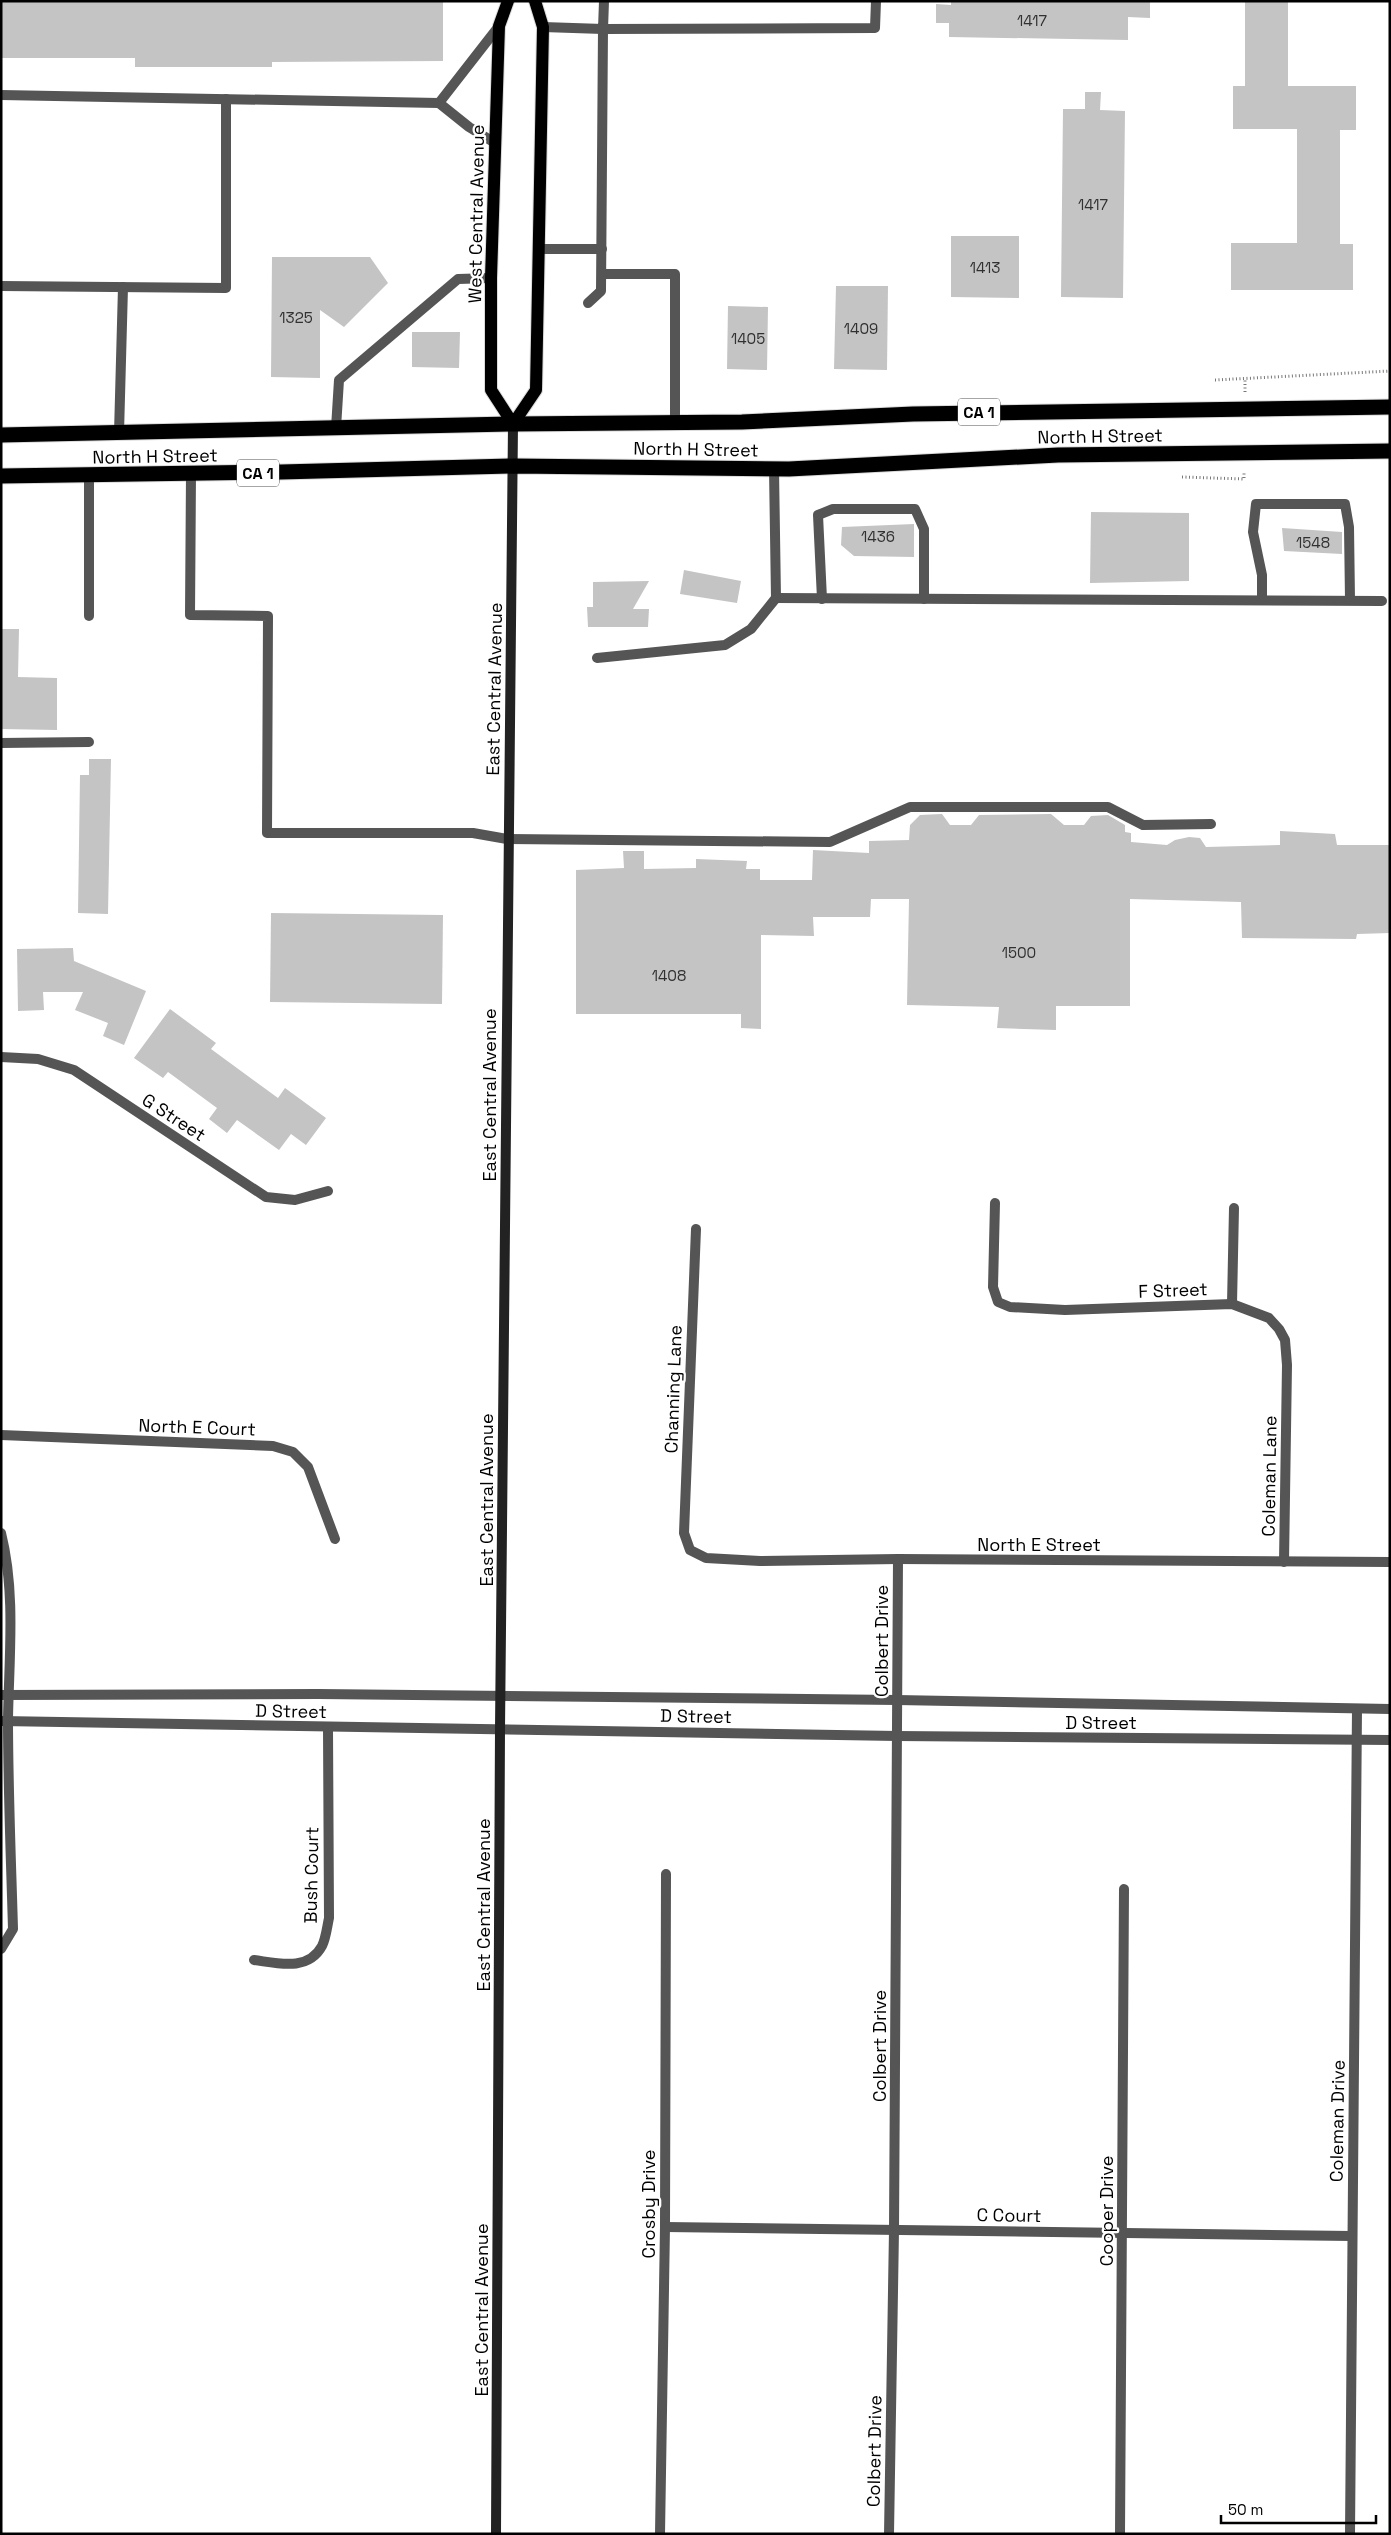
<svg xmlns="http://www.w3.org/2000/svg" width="1391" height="2535" font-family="'Space Grotesk',sans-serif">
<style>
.building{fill:#c4c4c4}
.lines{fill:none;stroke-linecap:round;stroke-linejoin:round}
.primary-casing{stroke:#dbdbdb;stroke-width:14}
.highway-casing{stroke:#dbdbdb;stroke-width:17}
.path{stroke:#777;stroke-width:3;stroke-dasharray:1 2.5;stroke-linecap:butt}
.lane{stroke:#555;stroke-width:10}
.street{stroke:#555;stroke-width:10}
.secondary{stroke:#222;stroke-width:10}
.primary{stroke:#000;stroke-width:12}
.highway{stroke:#000;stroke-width:15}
.labels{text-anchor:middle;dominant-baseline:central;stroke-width:4.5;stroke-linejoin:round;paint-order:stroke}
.number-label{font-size:15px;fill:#313131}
.shield{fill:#fff;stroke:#4c4c4c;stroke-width:1}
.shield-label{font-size:16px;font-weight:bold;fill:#000}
.street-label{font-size:18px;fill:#000;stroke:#fff}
</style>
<rect width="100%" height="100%" fill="#fff"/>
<g class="building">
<polygon points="1,1 443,1 443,61 272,62 272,67 135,67 135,58 1,58"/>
<polygon points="951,1 1150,1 1150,18 1128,17 1128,40 949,37 949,23 936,23 936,4 951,5"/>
<polygon points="1245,1 1288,1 1288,86 1356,86 1356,130 1340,130 1340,244 1353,244 1353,290 1231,290 1231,243 1297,243 1297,129 1233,129 1233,86 1245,86"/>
<polygon points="1085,92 1101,92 1100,110 1125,111 1123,298 1061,297 1063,109 1085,109"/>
<polygon points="951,236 1019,236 1019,298 951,297"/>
<polygon points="272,257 370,257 388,283 344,327 320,310 320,378 271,377"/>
<polygon points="836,286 888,286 887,370 834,369"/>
<polygon points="728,306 768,307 767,370 727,369"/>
<polygon points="412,332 460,332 459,368 412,367"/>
<polygon points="1091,512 1189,513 1189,581 1090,583"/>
<polygon points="914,524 914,557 854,556 841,545 842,527"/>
<polygon points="1282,528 1342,532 1342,554 1284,551"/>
<polygon points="684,570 741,581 737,603 680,594"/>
<polygon points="649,581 633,609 649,609 648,627 588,627 587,607 593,607 593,582"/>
<polygon points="1,629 19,629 18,677 57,678 57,730 1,729"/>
<polygon points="89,759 111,759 108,914 78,913 80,775 89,775"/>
<polygon points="942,814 950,825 971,825 979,815 1051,814 1064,825 1084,825 1091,816 1108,815 1125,825 1125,832 1131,833 1131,842 1167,845 1175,840 1189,837 1200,838 1206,847 1280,845 1280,831 1335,834 1337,845 1390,845 1390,933 1357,934 1356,939 1242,938 1241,902 1130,899 1130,1006 1056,1006 1056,1030 997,1028 999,1007 907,1005 909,899 871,899 870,917 813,917 814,936 761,935 761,1029 741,1028 741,1014 576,1014 576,870 624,868 623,851 644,851 644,869 696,868 696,859 747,861 746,869 760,869 760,880 812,880 813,850 869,853 869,841 909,840 910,825 920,815"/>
<polygon points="271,913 443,915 442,1004 270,1002"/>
<polygon points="73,948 74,961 146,991 124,1045 103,1036 108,1023 75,1010 83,992 43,992 44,1010 18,1011 17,949"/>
<polygon points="170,1009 216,1043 211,1049 278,1098 285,1088 326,1118 306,1145 291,1134 279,1150 237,1120 227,1133 209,1119 217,1108 168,1072 163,1078 134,1058"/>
</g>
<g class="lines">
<defs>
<polyline id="primary" points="508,1 499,26 491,278 491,390 513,424 536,390 543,27 535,1"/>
<g id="highway">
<polyline points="1,435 513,424 742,422 913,414 1390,407"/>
<polyline points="1,476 281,472 514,466 789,469 1058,455 1390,451"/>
</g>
</defs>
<use href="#primary" class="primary-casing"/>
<use href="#highway" class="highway-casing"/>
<g class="path">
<polyline points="1215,380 1390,371"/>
<polyline points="1245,392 1245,380"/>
<polyline points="1182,477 1244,479 1244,471"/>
</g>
<g class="lane">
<polyline points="543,27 603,29 604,1"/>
<polyline points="1,95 439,103 469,127 495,143"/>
<polyline points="439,103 499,26"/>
<polyline points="539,249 602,249"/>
<polyline points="602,274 675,274 675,422"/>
<polyline points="1,286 226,288 226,99"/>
<polyline points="588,303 601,291 603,29 875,28 876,1"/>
<polyline points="336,428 339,380 458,279 491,278"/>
<polyline points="119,433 123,287"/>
<polyline points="191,474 190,615 268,616 267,833 473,833 507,839 830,842 910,807 1108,807 1143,825 1211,824"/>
<polyline points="89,475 89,616"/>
<polyline points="776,598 1382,601"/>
<polyline points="822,599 818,515 833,509 915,509 924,529 924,599"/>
<polyline points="1262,600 1262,575 1253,532 1256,504 1345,504 1349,527 1350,600"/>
<polyline points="597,658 725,645 751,629 776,598 774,469"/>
<polyline points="1,743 89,742"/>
</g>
<g class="street">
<polyline points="1,1057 38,1059 74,1070 266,1197 295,1200 328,1191"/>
<polyline points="995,1203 993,1287 998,1302 1010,1307 1065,1310 1232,1304 1269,1318 1279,1329 1285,1340 1287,1365 1284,1562"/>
<polyline points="696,1229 684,1533 690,1550 706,1558 760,1561 898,1559 1390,1562"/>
<polyline points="1232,1304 1234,1208"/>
<polyline points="1,1435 273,1446 293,1452 308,1467 335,1539"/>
<path d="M1 1533C16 1593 9 1657 8 1719 8 1789 11 1859 13 1929L1 1949"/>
<polyline points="1,1695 318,1694 897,1700 1390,1709"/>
<polyline points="1,1721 897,1736 1390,1740"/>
<path d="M254 1960C277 1963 308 1972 322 1946 326 1938 327 1927 329 1918L328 1728"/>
<polyline points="665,2227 1352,2236"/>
<polyline points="660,2534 665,2227 666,1874"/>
<polyline points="889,2534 894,2230 898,1559"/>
<polyline points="1120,2534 1124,1889"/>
<polyline points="1350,2534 1357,1709"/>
</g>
<polyline class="secondary" points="496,2534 500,1729 513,424"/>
<use href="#primary" class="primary"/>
<use href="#highway" class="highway"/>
</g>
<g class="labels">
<g class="number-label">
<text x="1032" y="20">1417</text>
<text x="1093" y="204">1417</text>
<text x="985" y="267">1413</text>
<text x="296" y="317">1325</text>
<text x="861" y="328">1409</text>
<text x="748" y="338">1405</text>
<text x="878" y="536">1436</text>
<text x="1313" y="542">1548</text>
<text x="1019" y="952">1500</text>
<text x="669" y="975">1408</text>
</g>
<g class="shield">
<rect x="958" y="398.5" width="42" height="27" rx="4"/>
<rect x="237" y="459.5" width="42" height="27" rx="4"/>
</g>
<g class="shield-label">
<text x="979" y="412">CA 1</text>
<text x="258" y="473">CA 1</text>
</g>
<g class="street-label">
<text transform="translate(476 214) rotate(-89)">West Central Avenue</text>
<text transform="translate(1100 436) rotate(-1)">North H Street</text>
<text transform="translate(696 449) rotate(1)">North H Street</text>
<text transform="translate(155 456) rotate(-1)">North H Street</text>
<text transform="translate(494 689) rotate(-89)">East Central Avenue</text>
<text transform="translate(489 1095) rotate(-90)">East Central Avenue</text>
<text transform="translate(174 1117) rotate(33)">G Street</text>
<text transform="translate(1173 1290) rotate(-2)">F Street</text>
<text transform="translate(673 1389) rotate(-88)">Channing Lane</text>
<text transform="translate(197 1427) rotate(2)">North E Court</text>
<text transform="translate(1269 1476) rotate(-89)">Coleman Lane</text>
<text transform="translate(486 1500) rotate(-90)">East Central Avenue</text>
<text x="1039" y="1544">North E Street</text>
<text transform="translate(881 1641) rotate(-90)">Colbert Drive</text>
<text transform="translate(291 1711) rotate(1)">D Street</text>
<text transform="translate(696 1716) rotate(1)">D Street</text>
<text x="1101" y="1722">D Street</text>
<text transform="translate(311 1875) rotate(-89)">Bush Court</text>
<text transform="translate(483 1905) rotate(-90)">East Central Avenue</text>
<text transform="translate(879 2046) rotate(-90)">Colbert Drive</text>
<text transform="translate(1337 2121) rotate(-89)">Coleman Drive</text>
<text transform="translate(648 2204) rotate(-90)">Crosby Drive</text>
<text transform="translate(1106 2211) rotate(-90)">Cooper Drive</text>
<text transform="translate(1009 2215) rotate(1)">C Court</text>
<text transform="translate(481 2310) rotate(-90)">East Central Avenue</text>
<text transform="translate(874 2451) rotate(-89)">Colbert Drive</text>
</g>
</g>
<rect width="1391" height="2535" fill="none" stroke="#000000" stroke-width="5"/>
<path d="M1221 2515v8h155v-8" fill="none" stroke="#000000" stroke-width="2.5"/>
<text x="1228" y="2515" font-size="15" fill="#000000" stroke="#ffffff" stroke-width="4" paint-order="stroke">50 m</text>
</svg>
